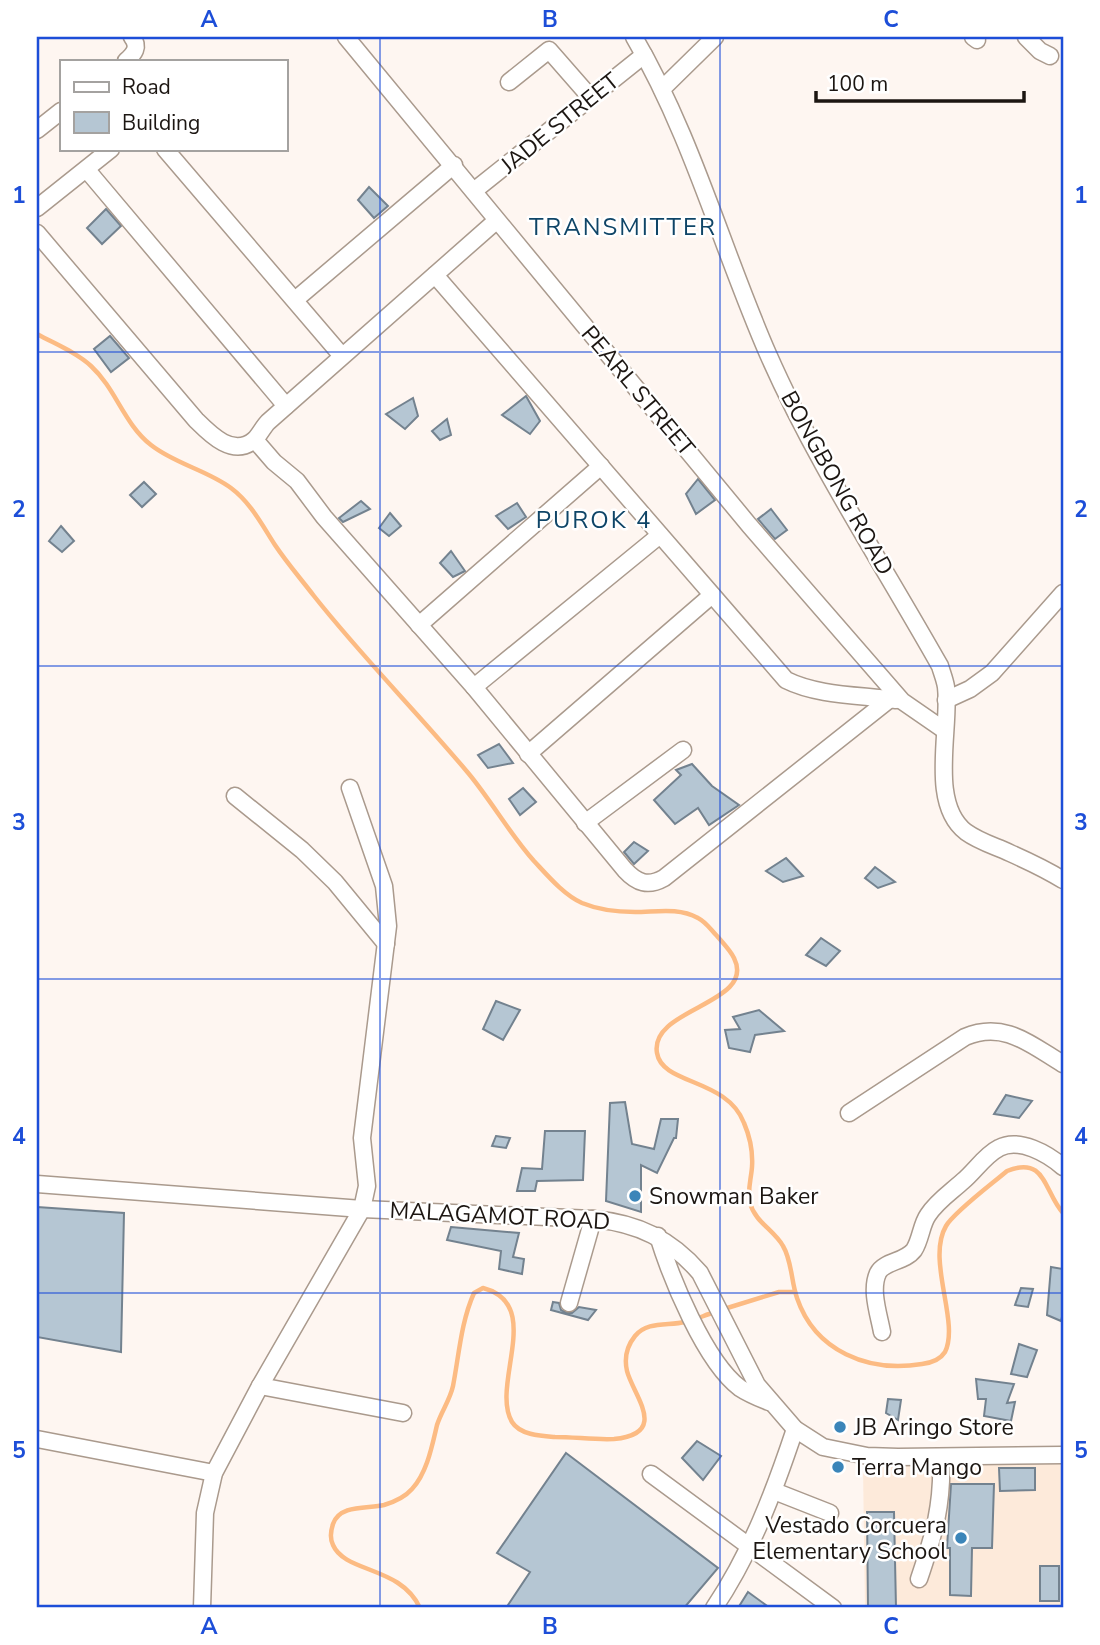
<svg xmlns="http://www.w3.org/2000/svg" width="1100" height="1645" font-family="'Nunito Sans',sans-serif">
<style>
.built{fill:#fdeada}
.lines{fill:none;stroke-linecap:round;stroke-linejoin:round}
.stream{stroke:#fcbb83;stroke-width:4.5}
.building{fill:#b5c6d3;stroke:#73828f;stroke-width:2}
.minor-casing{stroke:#aa9a8d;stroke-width:19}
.minor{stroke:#fff;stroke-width:16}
.grid{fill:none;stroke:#1d4ed8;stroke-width:2;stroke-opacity:0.55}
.poi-dot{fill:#3b85b9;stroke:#fff;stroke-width:2.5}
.labels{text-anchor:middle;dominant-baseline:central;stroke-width:5;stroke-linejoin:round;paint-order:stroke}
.street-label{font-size:23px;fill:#1c1612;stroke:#fff}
.poi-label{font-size:23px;fill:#1c1612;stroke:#fff;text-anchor:start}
.neighbourhood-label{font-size:24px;letter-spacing:2px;fill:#0f4567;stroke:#fff}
.neatline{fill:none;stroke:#1d4ed8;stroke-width:2.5}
.grid-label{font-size:23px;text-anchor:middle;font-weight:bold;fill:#1d4ed8}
</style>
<rect width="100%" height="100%" fill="#fef6f1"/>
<polygon class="built" points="1061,1462 1063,1463 1063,1608 865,1608 863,1467"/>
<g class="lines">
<g class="stream">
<path d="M37 334C55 344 76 352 91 366 116 389 124 424 151 445 175 464 207 470 231 488 251 503 262 525 275 545 287 563 301 579 314 596 363 658 419 714 469 774 492 802 510 834 534 861 548 876 564 895 582 903 599 910 618 912 635 912 656 912 678 907 698 918 706 922 711 930 717 936 723 943 730 950 734 958 757 1004 649 1008 657 1053 662 1085 727 1078 744 1123 750 1137 753 1152 752 1167 751 1180 747 1191 750 1203 755 1222 774 1230 783 1246 792 1261 791 1281 797 1298 815 1351 868 1373 922 1364 930 1363 940 1360 945 1352 960 1322 926 1260 946 1226 954 1212 993 1183 1007 1171 1046 1155 1044 1192 1063 1213"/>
<polyline points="724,1309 779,1292 795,1292"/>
<path d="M420 1608C401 1566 345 1573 333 1545 330 1539 331 1530 333 1524 340 1504 368 1509 384 1505 394 1502 405 1497 412 1489 427 1473 432 1446 437 1425 441 1412 450 1400 453 1386 459 1355 461 1322 474 1293L483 1288C545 1304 490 1385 512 1422 520 1435 541 1436 555 1437 575 1437 595 1440 614 1439 670 1434 633 1395 627 1371 624 1358 627 1346 635 1336 647 1321 668 1326 685 1322 695 1320 705 1315 715 1312"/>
</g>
</g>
<g class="building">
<polygon points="369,187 388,206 374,218 358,200"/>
<polygon points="106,209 121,226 102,244 87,228"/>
<polygon points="110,336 129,358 111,372 94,349"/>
<polygon points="526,396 540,421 530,434 502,415"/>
<polygon points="413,398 418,416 405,429 386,414"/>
<polygon points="447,419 451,435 440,440 432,431"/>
<polygon points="698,479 715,500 696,514 686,494"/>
<polygon points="144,482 156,494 142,507 130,495"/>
<polygon points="361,501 370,509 343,522 339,518"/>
<polygon points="517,503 526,517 508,529 496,516"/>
<polygon points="771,509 787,530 775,539 758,519"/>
<polygon points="390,513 401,526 389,536 379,528"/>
<polygon points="61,526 74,541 62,552 49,541"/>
<polygon points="451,551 465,571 453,577 440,563"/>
<polygon points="499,744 513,763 488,768 478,755"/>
<polygon points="692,764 712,786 739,805 709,825 698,808 675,824 654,800 681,775 676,770"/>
<polygon points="523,788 536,802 520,815 509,799"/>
<polygon points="634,842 648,851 634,864 624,852"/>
<polygon points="786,858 803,876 783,882 766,871"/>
<polygon points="875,867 895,882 878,888 865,878"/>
<polygon points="821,938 840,951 826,966 806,955"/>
<polygon points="496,1001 520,1010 503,1040 483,1029"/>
<polygon points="759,1010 784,1031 755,1035 750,1052 729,1048 725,1030 740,1029 733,1017"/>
<polygon points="1006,1095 1032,1101 1019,1118 994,1114"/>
<polygon points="625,1102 632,1144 654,1149 661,1119 678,1119 676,1138 674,1138 657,1173 641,1165 641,1212 606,1201 610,1103"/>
<polygon points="545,1131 585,1131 583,1180 537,1181 535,1191 517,1191 522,1168 542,1169"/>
<polygon points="496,1136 510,1138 506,1148 492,1146"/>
<polygon points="37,1207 124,1213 121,1352 37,1337"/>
<polygon points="451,1227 519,1233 513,1257 524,1259 522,1274 499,1269 501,1251 447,1240"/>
<polygon points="1051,1267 1063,1269 1063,1313 1061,1321 1047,1315"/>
<polygon points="1021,1288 1033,1289 1028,1307 1015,1305"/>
<polygon points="553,1302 559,1303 561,1310 567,1313 572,1313 579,1307 596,1310 588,1320 551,1310"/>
<polygon points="1019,1344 1037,1350 1027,1377 1011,1374"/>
<polygon points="976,1379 1014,1384 1007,1403 1015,1402 1011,1421 984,1416 986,1399 978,1399"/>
<polygon points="888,1399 901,1400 898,1420 886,1413"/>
<polygon points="697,1441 721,1456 703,1480 682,1458"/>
<polygon points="566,1453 718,1568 684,1608 506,1608 530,1572 497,1553"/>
<polygon points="999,1468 1035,1468 1035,1490 1000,1491"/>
<polygon points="951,1484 994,1484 992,1548 972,1548 971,1596 950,1595 950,1548 947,1548"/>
<polygon points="867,1512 894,1512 896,1608 868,1608"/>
<rect x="1040" y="1566" width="19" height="35"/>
<polygon points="748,1592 770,1608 738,1608"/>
</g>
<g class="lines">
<defs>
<g id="minor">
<polyline points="346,37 749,525 902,701 944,730"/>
<path d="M634 37C692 136 722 249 768 354 816 463 882 563 940 666 942 673 945 680 946 687 951 728 928 803 966 832 980 842 995 846 1010 853 1028 861 1047 870 1063 880"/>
<polyline points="973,37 977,40"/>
<polyline points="1026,37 1040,51 1050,56"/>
<path d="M126 61C134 54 140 47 132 37"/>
<polyline points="509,82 549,50 591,98"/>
<polyline points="662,89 715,37"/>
<polyline points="37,130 61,111"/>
<polyline points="165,149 342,356"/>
<polyline points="87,170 286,406"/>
<polyline points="475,190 644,55"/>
<polyline points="37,208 111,149"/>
<path d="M37 233 196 420C210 434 233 458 254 440 259 436 263 427 268 422L496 221"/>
<path d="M435 275 786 680C818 696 861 695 896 700"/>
<polyline points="295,300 454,165"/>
<path d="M255 440 274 462 297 481 324 517 474 687 625 870C637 883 648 887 664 878L890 699"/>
<polyline points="419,625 601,466"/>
<polyline points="474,687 660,535"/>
<polyline points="946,700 970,689 992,673 1063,593"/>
<polyline points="528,754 712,595"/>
<polyline points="235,796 302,850 335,882 386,944"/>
<polyline points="585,823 683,750"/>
<path d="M849 1113 965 1037C1004 1020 1031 1045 1063 1064"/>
<path d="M37 1184 362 1209 593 1219C637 1223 671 1239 700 1273L757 1385 795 1429 823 1447 867 1456 898 1457 1063 1455"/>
<path d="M658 1236C671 1278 705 1362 740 1388 749 1394 759 1398 769 1402"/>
<polyline points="569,1303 593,1219"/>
<path d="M882 1332C879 1315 870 1290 878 1273 884 1261 905 1262 914 1250 921 1239 921 1225 928 1215 937 1201 951 1192 963 1181 975 1171 985 1155 999 1148 1019 1137 1048 1154 1063 1167"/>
<polyline points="260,1386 403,1413"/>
<polyline points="37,1439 214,1473"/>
<polyline points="651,1474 833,1608"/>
<polyline points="774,1491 830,1513"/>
<path d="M919 1579C934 1535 943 1504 941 1457"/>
<polyline points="202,1608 205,1513 214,1473 260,1386 362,1209 367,1186 362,1138 388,926 384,886 350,788"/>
<path d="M714 1608C751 1553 774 1492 795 1429"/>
</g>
</defs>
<use href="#minor" class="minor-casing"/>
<use href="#minor" class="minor"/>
</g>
<path class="grid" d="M380 37V1608M720 37V1608M37 352H1063M37 666H1063M37 979H1063M37 1293H1063"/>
<g class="poi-dot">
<circle cx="635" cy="1196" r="7"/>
<circle cx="840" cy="1427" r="7"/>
<circle cx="838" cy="1467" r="7"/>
<circle cx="961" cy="1538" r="7"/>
</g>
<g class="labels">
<g class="street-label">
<text transform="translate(560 123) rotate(-39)">JADE STREET</text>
<text transform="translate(638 391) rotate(50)">PEARL STREET</text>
<text transform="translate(837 483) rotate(61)">BONGBONG ROAD</text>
<text transform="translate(500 1216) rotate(3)">MALAGAMOT ROAD</text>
</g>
<g class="poi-label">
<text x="649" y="1196">Snowman Baker</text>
<text x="854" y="1427">JB Aringo Store</text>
<text x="852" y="1467">Terra Mango</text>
<text x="947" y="1525" text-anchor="end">Vestado Corcuera<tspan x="947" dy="26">Elementary School</tspan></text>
</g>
<g class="neighbourhood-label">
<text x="623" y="227">TRANSMITTER</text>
<text x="594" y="520">PUROK 4</text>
</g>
</g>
<rect width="1100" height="1645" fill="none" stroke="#ffffff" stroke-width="77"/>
<rect x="60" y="60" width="228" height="91" fill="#ffffff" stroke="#a4a2a0" stroke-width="2"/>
<rect x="74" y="82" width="35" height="10" fill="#ffffff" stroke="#a4a2a0" stroke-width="2"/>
<text x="122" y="94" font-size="21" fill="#1c1612">Road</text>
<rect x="74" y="112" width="35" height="21" fill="#b5c6d3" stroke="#a4a2a0" stroke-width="2"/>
<text x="122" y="130" font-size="21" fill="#1c1612">Building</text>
<path d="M816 91v10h208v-10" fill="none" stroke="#1c1612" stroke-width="3.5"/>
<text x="827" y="91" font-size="21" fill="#1c1612" stroke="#ffffff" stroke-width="5" paint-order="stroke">100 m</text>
<rect x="38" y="38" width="1024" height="1568" class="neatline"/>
<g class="grid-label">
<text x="209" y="27">A</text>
<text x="550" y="27">B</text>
<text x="891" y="27">C</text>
<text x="19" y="203">1</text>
<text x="1081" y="203">1</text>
<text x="19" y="517">2</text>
<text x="1081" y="517">2</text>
<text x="19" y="830">3</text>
<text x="1081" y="830">3</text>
<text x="19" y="1144">4</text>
<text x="1081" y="1144">4</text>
<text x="19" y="1458">5</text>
<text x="1081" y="1458">5</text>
<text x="209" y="1634">A</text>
<text x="550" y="1634">B</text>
<text x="891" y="1634">C</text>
</g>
</svg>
